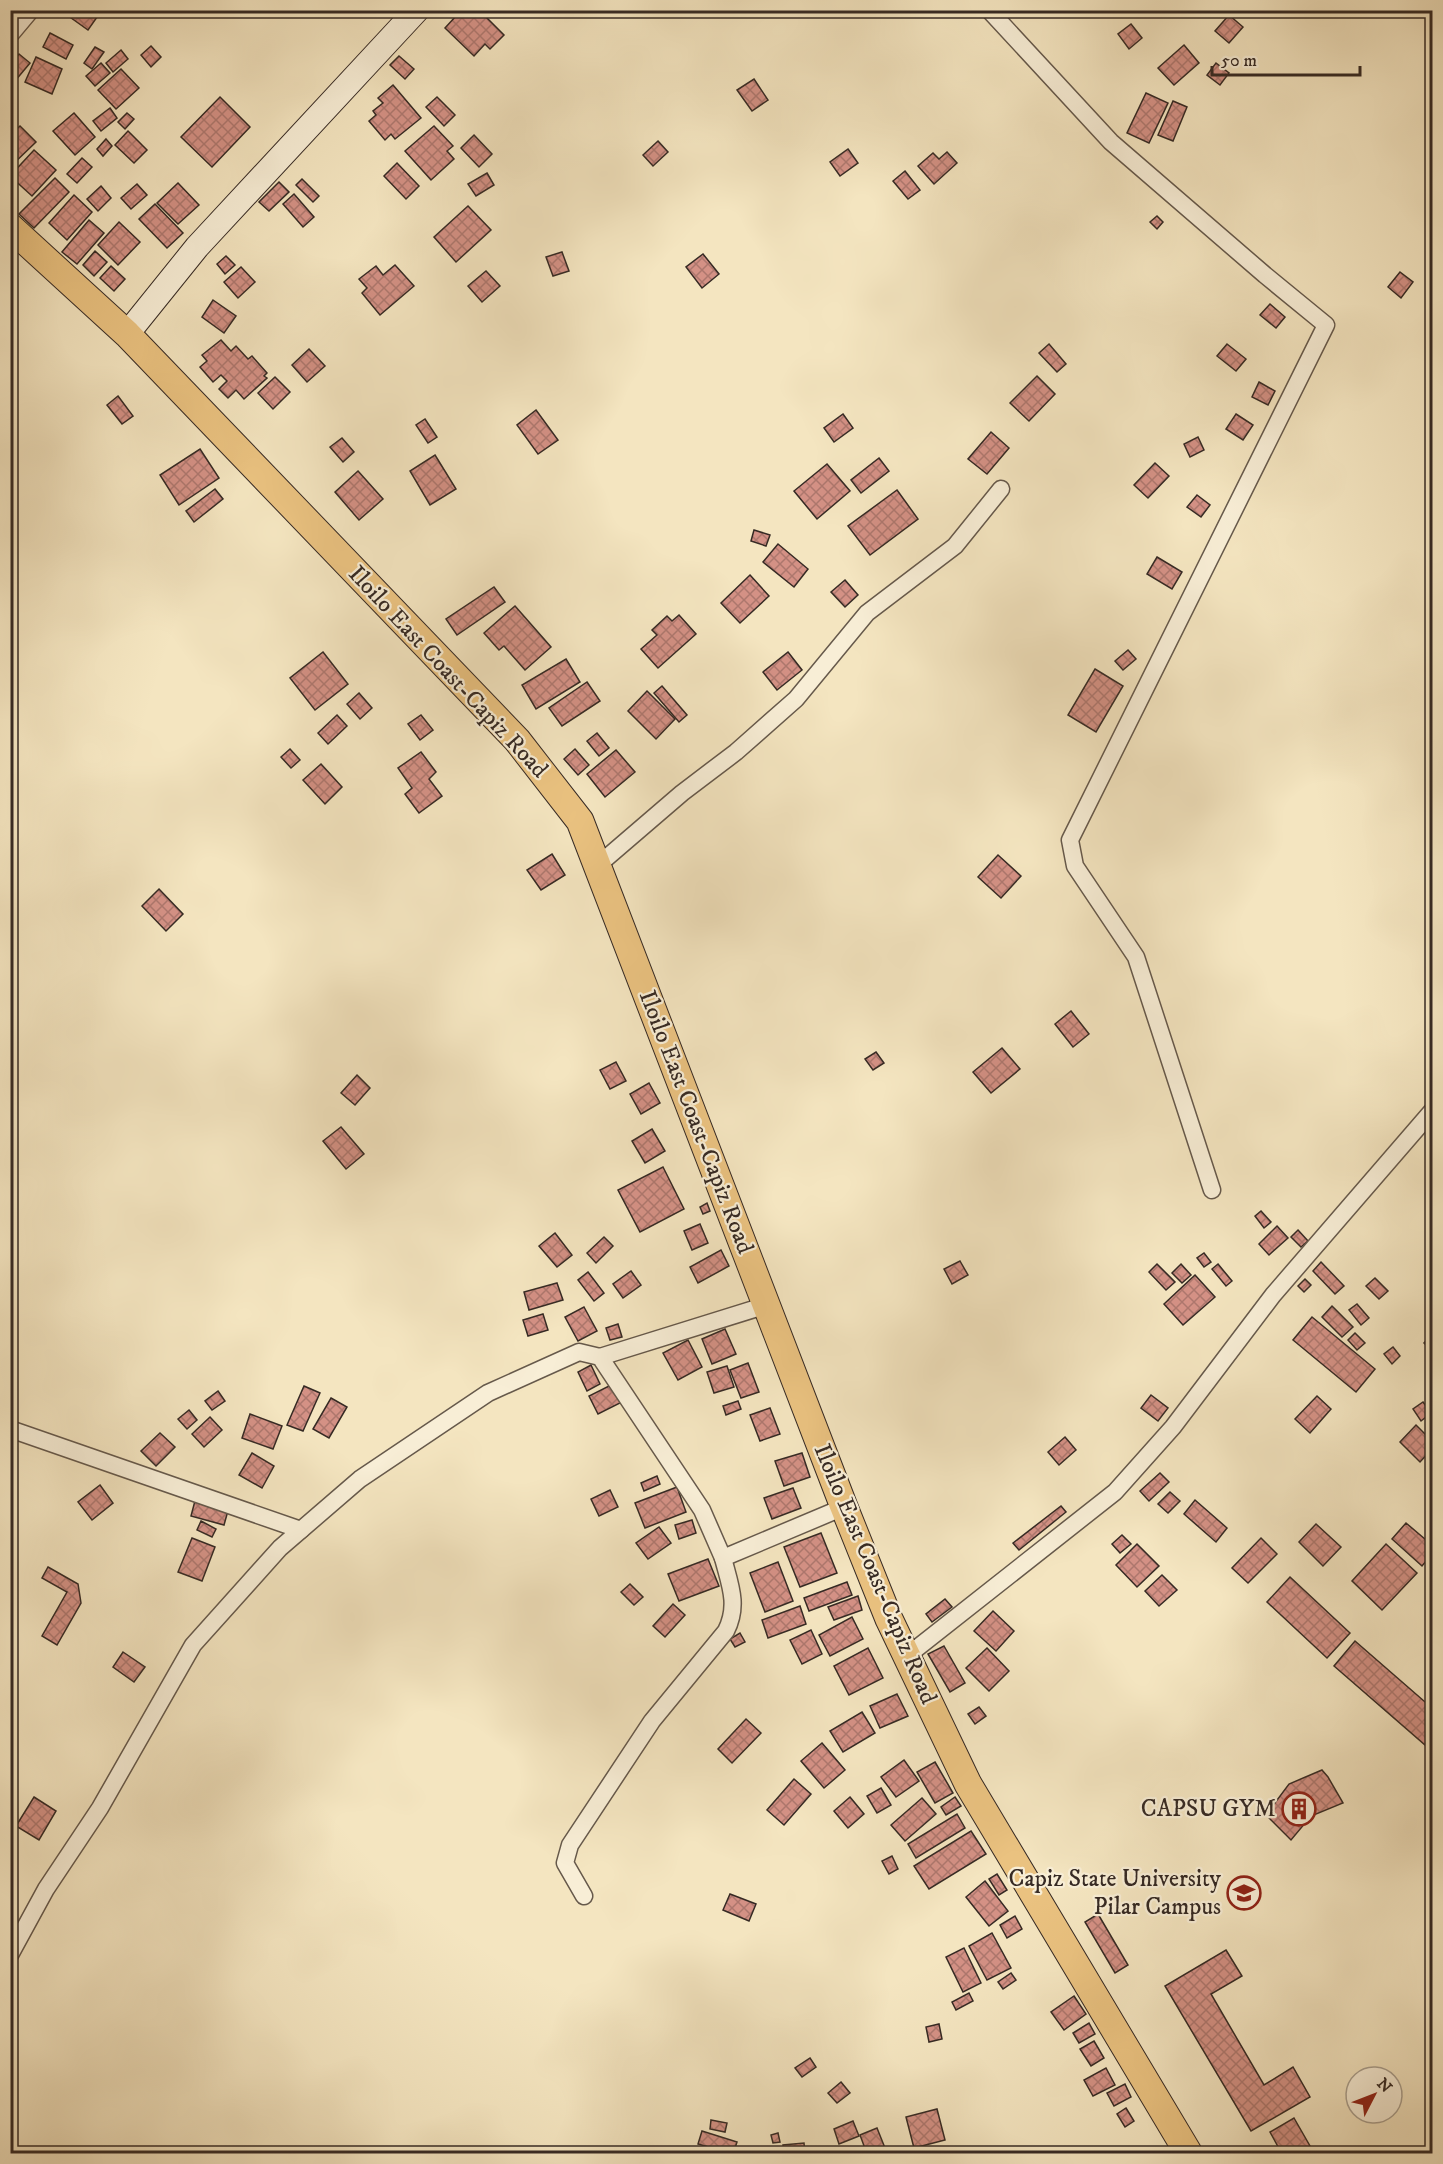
<svg xmlns="http://www.w3.org/2000/svg" width="1443" height="2164" font-family="'IM FELL DW Pica',serif">
<style>
.building{fill:url(#building-cross-hatch);stroke:#362a24;stroke-width:1.5}
.lines{fill:none;stroke-linecap:round;stroke-linejoin:round}
.street-casing{stroke:#66594b;stroke-width:19}
.secondary-casing{stroke:#362a24;stroke-width:26}
.primary-casing{stroke:#362a24;stroke-width:29}
.street{stroke:#f8eed6;stroke-width:16}
.secondary{stroke:#f8eed6;stroke-width:24}
.primary{stroke:#eac280;stroke-width:27}
.labels{text-anchor:middle;dominant-baseline:central;stroke-width:4.5;stroke-linejoin:round;paint-order:stroke}
.street-label{font-size:24px;fill:#362a24;stroke:#f8eed6}
.poi-label{font-size:24px;fill:#362a24;stroke:#f8eed6;text-anchor:end}
</style>
<defs>
<pattern id="building-cross-hatch" width="8" height="8" patternUnits="userSpaceOnUse" patternTransform="scale(1.5)"><rect width="8" height="8" fill="#d49185"/><path d="M0 0l8 8M0 8l8-8" fill="none" stroke="#ad776d"/></pattern>
</defs>
<rect width="100%" height="100%" fill="#f4e5c0"/>
<filter id="stains"><feTurbulence type="fractalNoise" baseFrequency=".00333" numOctaves="4"/><feColorMatrix values="0 0 0 0 .2 0 0 0 0 .09 0 0 0 0 .02 0 0 0 .5 -.17"/></filter>
<radialGradient id="worn" r=".72"><stop offset=".6" stop-color="#630" stop-opacity="0"/><stop offset="1" stop-color="#630" stop-opacity=".3"/></radialGradient>
<g class="building">
<polygon points="60,10 102,10 88,30"/>
<polygon points="454,10 479,10 504,35 490,49 485,44 474,56 445,28 456,16 452,12"/>
<polygon points="1229,15 1243,27 1229,43 1215,31"/>
<polygon points="1131,24 1142,38 1129,49 1118,34"/>
<polygon points="50,33 73,45 66,59 43,47"/>
<polygon points="1184,45 1199,63 1174,85 1158,68"/>
<polygon points="151,46 161,57 151,67 141,55"/>
<polygon points="95,47 104,52 92,69 84,63"/>
<polygon points="121,50 128,59 113,72 106,63"/>
<polygon points="19,54 30,63 15,81 10,77 10,64"/>
<polygon points="399,56 414,69 405,79 390,65"/>
<polygon points="36,57 62,69 52,94 25,82"/>
<polygon points="101,63 110,73 95,86 86,76"/>
<polygon points="1216,63 1229,73 1220,85 1207,75"/>
<polygon points="121,69 139,88 116,109 98,90"/>
<polygon points="754,79 768,100 752,111 737,90"/>
<polygon points="393,85 421,118 395,139 391,134 385,140 369,121 376,115 373,111 383,103 378,98"/>
<polygon points="1146,93 1168,103 1149,143 1127,133"/>
<polygon points="220,97 250,127 212,167 181,137"/>
<polygon points="437,97 455,115 444,126 426,107"/>
<polygon points="1173,101 1187,107 1173,141 1158,135"/>
<polygon points="110,108 117,118 101,131 93,121"/>
<polygon points="74,113 95,137 75,155 53,131"/>
<polygon points="127,113 134,119 125,129 118,122"/>
<polygon points="20,126 36,142 10,167 10,135"/>
<polygon points="434,126 453,146 447,151 454,159 431,180 405,151"/>
<polygon points="128,131 147,150 134,163 115,145"/>
<polygon points="474,135 492,154 479,167 461,148"/>
<polygon points="106,139 112,146 103,156 97,149"/>
<polygon points="658,141 668,152 653,166 643,155"/>
<polygon points="848,149 858,163 840,176 830,162"/>
<polygon points="34,150 56,170 32,196 10,176"/>
<polygon points="947,152 957,163 934,184 918,166 933,153 939,159"/>
<polygon points="82,158 92,167 77,183 67,174"/>
<polygon points="397,163 419,186 406,199 384,176"/>
<polygon points="905,171 920,190 908,199 893,181"/>
<polygon points="487,173 494,185 476,196 468,184"/>
<polygon points="55,178 69,192 34,228 19,214"/>
<polygon points="302,179 319,196 313,202 296,185"/>
<polygon points="279,182 289,192 269,211 259,202"/>
<polygon points="178,183 199,205 178,224 157,203"/>
<polygon points="137,184 147,195 131,209 121,198"/>
<polygon points="101,186 111,198 98,211 87,199"/>
<polygon points="294,194 314,217 303,227 283,204"/>
<polygon points="74,195 92,212 67,240 49,223"/>
<polygon points="155,204 183,233 167,248 139,219"/>
<polygon points="468,206 491,230 456,262 434,237"/>
<polygon points="1157,216 1163,222 1157,229 1150,222"/>
<polygon points="89,220 104,233 77,264 62,252"/>
<polygon points="119,222 140,242 118,265 98,245"/>
<polygon points="95,251 107,262 94,276 83,265"/>
<polygon points="562,252 569,271 553,276 546,257"/>
<polygon points="703,254 719,274 702,288 686,267"/>
<polygon points="226,256 235,265 225,274 217,264"/>
<polygon points="395,265 414,286 380,315 362,293 367,288 359,279 376,266 383,275"/>
<polygon points="111,266 125,279 114,291 100,278"/>
<polygon points="241,267 255,282 238,298 224,282"/>
<polygon points="486,271 500,286 482,302 468,286"/>
<polygon points="1400,272 1413,282 1401,298 1388,287"/>
<polygon points="213,300 236,316 224,333 202,317"/>
<polygon points="1270,304 1285,317 1276,328 1260,315"/>
<polygon points="221,340 231,351 236,346 248,359 252,356 267,373 264,376 267,378 244,399 236,390 228,398 219,389 227,381 221,375 213,382 200,367 207,361 202,355"/>
<polygon points="1049,344 1066,364 1057,372 1039,353"/>
<polygon points="1227,344 1246,359 1236,371 1217,356"/>
<polygon points="309,349 325,366 307,382 292,365"/>
<polygon points="1037,376 1055,394 1029,421 1010,403"/>
<polygon points="275,377 290,392 273,409 258,393"/>
<polygon points="1259,382 1275,391 1268,405 1252,397"/>
<polygon points="118,396 133,416 122,424 107,405"/>
<polygon points="536,410 558,440 538,454 517,425"/>
<polygon points="843,414 853,428 834,442 824,428"/>
<polygon points="1236,414 1253,425 1243,440 1226,429"/>
<polygon points="425,419 437,437 428,443 416,425"/>
<polygon points="991,432 1009,448 987,474 968,459"/>
<polygon points="1198,437 1204,450 1190,457 1184,444"/>
<polygon points="342,438 354,452 343,462 330,447"/>
<polygon points="200,449 219,478 179,505 160,475"/>
<polygon points="435,455 456,489 430,505 410,471"/>
<polygon points="879,458 889,471 861,493 851,480"/>
<polygon points="1155,463 1169,476 1148,498 1134,485"/>
<polygon points="827,464 850,491 817,519 794,491"/>
<polygon points="358,471 383,499 359,520 335,492"/>
<polygon points="215,489 223,499 194,522 186,511"/>
<polygon points="897,490 918,519 870,555 848,526"/>
<polygon points="1197,495 1210,505 1201,517 1187,507"/>
<polygon points="754,530 770,535 766,546 751,541"/>
<polygon points="778,544 808,569 794,587 763,562"/>
<polygon points="1157,557 1182,572 1172,589 1147,574"/>
<polygon points="750,575 769,596 740,623 721,603"/>
<polygon points="845,580 858,595 845,607 831,592"/>
<polygon points="494,587 505,602 457,635 446,619"/>
<polygon points="515,606 551,647 525,670 504,646 499,650 484,633"/>
<polygon points="679,615 696,634 658,668 641,649 657,635 652,630 667,616 672,621"/>
<polygon points="1128,650 1136,659 1123,670 1115,661"/>
<polygon points="323,652 348,684 315,710 290,678"/>
<polygon points="788,652 802,670 777,690 763,672"/>
<polygon points="566,659 580,682 536,709 522,685"/>
<polygon points="1095,669 1123,686 1096,732 1068,715"/>
<polygon points="587,682 600,701 562,726 549,708"/>
<polygon points="662,686 687,715 679,722 654,693"/>
<polygon points="647,691 675,719 656,739 628,711"/>
<polygon points="359,693 372,708 360,719 347,704"/>
<polygon points="337,715 347,726 328,744 318,733"/>
<polygon points="421,715 433,730 420,740 408,724"/>
<polygon points="597,733 609,748 599,756 587,741"/>
<polygon points="290,749 300,760 291,768 281,757"/>
<polygon points="575,749 589,765 578,775 564,759"/>
<polygon points="616,750 635,772 605,797 587,774"/>
<polygon points="421,752 436,772 429,779 442,796 419,813 405,794 412,788 398,768"/>
<polygon points="321,764 342,787 325,804 303,780"/>
<polygon points="552,854 565,875 541,890 527,870"/>
<polygon points="998,855 1021,876 1001,898 978,877"/>
<polygon points="159,889 183,914 166,931 142,906"/>
<polygon points="1071,1011 1089,1034 1073,1047 1055,1024"/>
<polygon points="1002,1048 1020,1069 991,1093 973,1072"/>
<polygon points="876,1052 884,1063 873,1070 865,1059"/>
<polygon points="616,1062 626,1081 610,1089 600,1070"/>
<polygon points="357,1075 370,1088 355,1105 341,1093"/>
<polygon points="649,1083 660,1103 641,1114 630,1094"/>
<polygon points="341,1127 364,1154 346,1169 323,1141"/>
<polygon points="652,1129 665,1151 645,1163 632,1141"/>
<polygon points="663,1167 684,1209 640,1232 618,1190"/>
<polygon points="707,1203 710,1211 703,1214 700,1207"/>
<polygon points="1261,1211 1271,1222 1264,1228 1255,1216"/>
<polygon points="700,1224 708,1243 692,1250 684,1231"/>
<polygon points="1277,1226 1288,1238 1269,1255 1259,1244"/>
<polygon points="1298,1230 1308,1241 1301,1247 1291,1237"/>
<polygon points="555,1233 572,1255 557,1267 539,1246"/>
<polygon points="604,1237 613,1246 596,1263 587,1253"/>
<polygon points="721,1250 729,1266 698,1283 690,1267"/>
<polygon points="1204,1253 1211,1262 1204,1267 1197,1258"/>
<polygon points="960,1261 968,1275 952,1284 944,1269"/>
<polygon points="1321,1262 1344,1286 1335,1294 1313,1271"/>
<polygon points="1157,1264 1175,1282 1166,1290 1149,1272"/>
<polygon points="1181,1264 1191,1275 1182,1283 1172,1273"/>
<polygon points="1218,1264 1232,1281 1226,1286 1212,1269"/>
<polygon points="631,1271 641,1285 623,1298 613,1284"/>
<polygon points="588,1272 604,1293 594,1301 578,1280"/>
<polygon points="1195,1275 1215,1297 1183,1325 1164,1304"/>
<polygon points="1375,1278 1388,1291 1379,1299 1366,1286"/>
<polygon points="1305,1279 1311,1285 1304,1292 1298,1286"/>
<polygon points="557,1283 563,1300 529,1310 524,1292"/>
<polygon points="1357,1304 1369,1318 1361,1325 1349,1310"/>
<polygon points="1332,1306 1353,1327 1342,1337 1322,1317"/>
<polygon points="584,1307 597,1331 578,1341 565,1317"/>
<polygon points="543,1314 548,1330 528,1336 523,1320"/>
<polygon points="1312,1317 1375,1369 1356,1392 1293,1340"/>
<polygon points="618,1324 622,1337 610,1340 606,1328"/>
<polygon points="725,1329 736,1354 712,1364 702,1339"/>
<polygon points="1355,1333 1365,1343 1357,1350 1348,1340"/>
<polygon points="1432,1334 1432,1351 1424,1343"/>
<polygon points="688,1340 702,1367 678,1380 663,1353"/>
<polygon points="1393,1347 1400,1356 1392,1364 1384,1354"/>
<polygon points="748,1363 759,1392 741,1398 730,1370"/>
<polygon points="591,1365 600,1384 587,1391 578,1372"/>
<polygon points="727,1366 734,1387 714,1393 707,1372"/>
<polygon points="615,1383 624,1401 598,1414 589,1396"/>
<polygon points="304,1386 320,1393 303,1431 287,1425"/>
<polygon points="218,1391 225,1401 212,1410 205,1401"/>
<polygon points="1151,1395 1168,1408 1158,1421 1141,1408"/>
<polygon points="1317,1396 1331,1409 1310,1433 1295,1419"/>
<polygon points="331,1398 347,1407 329,1438 313,1429"/>
<polygon points="738,1401 741,1409 726,1415 723,1406"/>
<polygon points="1423,1402 1431,1413 1421,1421 1413,1409"/>
<polygon points="770,1408 780,1434 760,1441 750,1415"/>
<polygon points="189,1410 197,1420 187,1429 178,1419"/>
<polygon points="250,1414 282,1426 273,1449 242,1438"/>
<polygon points="210,1417 222,1430 204,1447 192,1434"/>
<polygon points="1416,1425 1432,1441 1432,1449 1420,1462 1400,1442"/>
<polygon points="160,1433 175,1447 156,1466 141,1451"/>
<polygon points="1065,1437 1076,1450 1059,1465 1048,1452"/>
<polygon points="252,1453 274,1466 262,1488 239,1475"/>
<polygon points="802,1453 810,1477 784,1486 775,1461"/>
<polygon points="1160,1473 1169,1482 1149,1501 1140,1491"/>
<polygon points="657,1476 660,1484 644,1491 641,1483"/>
<polygon points="100,1485 113,1503 92,1520 78,1502"/>
<polygon points="677,1487 686,1512 645,1528 635,1503"/>
<polygon points="793,1488 801,1508 772,1519 764,1498"/>
<polygon points="610,1490 618,1507 599,1516 591,1499"/>
<polygon points="1170,1492 1180,1501 1168,1513 1158,1504"/>
<polygon points="196,1497 229,1507 224,1525 191,1516"/>
<polygon points="1195,1500 1227,1528 1216,1542 1184,1514"/>
<polygon points="1061,1506 1066,1512 1019,1550 1013,1543"/>
<polygon points="692,1520 696,1533 679,1539 675,1525"/>
<polygon points="201,1521 216,1529 212,1537 197,1530"/>
<polygon points="1406,1523 1432,1545 1432,1554 1422,1566 1392,1539"/>
<polygon points="1316,1524 1341,1547 1323,1566 1299,1542"/>
<polygon points="659,1527 671,1543 648,1559 636,1543"/>
<polygon points="821,1533 837,1573 800,1587 784,1547"/>
<polygon points="1122,1535 1131,1544 1120,1553 1112,1544"/>
<polygon points="192,1538 215,1547 202,1581 178,1572"/>
<polygon points="1261,1538 1277,1554 1248,1583 1232,1568"/>
<polygon points="1137,1544 1159,1566 1137,1587 1116,1565"/>
<polygon points="1386,1544 1417,1573 1382,1610 1352,1581"/>
<polygon points="708,1559 719,1586 679,1601 668,1574"/>
<polygon points="778,1562 793,1601 765,1612 750,1573"/>
<polygon points="48,1567 78,1584 81,1603 57,1645 42,1636 67,1592 42,1578"/>
<polygon points="1162,1575 1177,1590 1159,1606 1145,1591"/>
<polygon points="1290,1577 1350,1633 1327,1658 1267,1602"/>
<polygon points="847,1582 852,1595 809,1611 804,1598"/>
<polygon points="630,1584 643,1597 634,1605 621,1592"/>
<polygon points="858,1596 862,1610 834,1620 828,1607"/>
<polygon points="945,1599 952,1607 932,1622 926,1614"/>
<polygon points="673,1604 685,1615 665,1637 653,1626"/>
<polygon points="800,1606 806,1624 768,1638 762,1620"/>
<polygon points="993,1611 1014,1631 996,1651 974,1631"/>
<polygon points="852,1617 863,1639 830,1656 819,1635"/>
<polygon points="811,1630 822,1654 802,1664 790,1640"/>
<polygon points="740,1633 745,1642 735,1647 730,1639"/>
<polygon points="1355,1641 1432,1708 1432,1751 1334,1666"/>
<polygon points="944,1646 965,1683 950,1692 928,1654"/>
<polygon points="868,1648 883,1678 849,1695 834,1666"/>
<polygon points="987,1648 1009,1671 989,1691 966,1668"/>
<polygon points="123,1652 145,1667 134,1682 113,1667"/>
<polygon points="897,1694 908,1716 880,1728 870,1706"/>
<polygon points="979,1707 986,1716 975,1724 968,1714"/>
<polygon points="862,1712 875,1733 843,1752 830,1731"/>
<polygon points="746,1719 761,1733 732,1763 718,1749"/>
<polygon points="822,1743 845,1770 824,1788 801,1761"/>
<polygon points="904,1760 919,1781 896,1797 881,1777"/>
<polygon points="935,1762 953,1793 935,1803 917,1772"/>
<polygon points="1322,1770 1328,1777 1343,1803 1311,1816 1291,1840 1266,1815 1289,1784"/>
<polygon points="794,1779 811,1794 784,1825 767,1810"/>
<polygon points="881,1788 891,1805 877,1813 867,1796"/>
<polygon points="34,1797 56,1811 39,1840 16,1826"/>
<polygon points="850,1797 864,1814 848,1828 834,1811"/>
<polygon points="955,1797 961,1806 946,1815 941,1807"/>
<polygon points="922,1798 936,1814 905,1841 891,1825"/>
<polygon points="957,1814 965,1828 916,1858 908,1844"/>
<polygon points="971,1831 986,1854 929,1889 914,1866"/>
<polygon points="892,1856 898,1869 889,1874 882,1861"/>
<polygon points="997,1874 1007,1890 999,1895 989,1879"/>
<polygon points="985,1881 1008,1911 989,1926 966,1897"/>
<polygon points="730,1894 756,1904 749,1921 723,1910"/>
<polygon points="1098,1914 1128,1965 1115,1973 1085,1922"/>
<polygon points="1015,1916 1022,1929 1007,1938 1000,1925"/>
<polygon points="992,1933 1011,1968 987,1980 969,1946"/>
<polygon points="964,1948 981,1983 963,1992 946,1957"/>
<polygon points="1226,1950 1242,1976 1211,1994 1264,2085 1293,2067 1310,2097 1251,2131 1165,1986"/>
<polygon points="1011,1973 1016,1980 1003,1989 998,1982"/>
<polygon points="969,1993 973,2001 956,2010 952,2002"/>
<polygon points="1074,1996 1086,2014 1064,2030 1051,2012"/>
<polygon points="1089,2023 1095,2034 1079,2043 1073,2033"/>
<polygon points="939,2024 942,2039 929,2042 926,2027"/>
<polygon points="1094,2041 1104,2058 1091,2066 1080,2049"/>
<polygon points="810,2058 816,2067 802,2077 795,2068"/>
<polygon points="1106,2068 1115,2085 1093,2096 1084,2080"/>
<polygon points="841,2082 850,2093 837,2103 828,2093"/>
<polygon points="1125,2084 1131,2097 1114,2106 1107,2093"/>
<polygon points="1126,2108 1134,2121 1125,2127 1117,2114"/>
<polygon points="937,2109 945,2140 914,2148 906,2117"/>
<polygon points="1294,2118 1310,2146 1297,2154 1282,2154 1270,2132"/>
<polygon points="711,2120 727,2123 725,2132 710,2129"/>
<polygon points="853,2121 859,2136 839,2144 834,2129"/>
<polygon points="877,2128 887,2153 867,2154 860,2135"/>
<polygon points="702,2131 737,2142 733,2154 698,2144"/>
<polygon points="778,2133 780,2142 773,2143 771,2135"/>
<polygon points="804,2143 805,2154 784,2154 783,2145"/>
</g>
<g class="lines">
<defs>
<g id="street">
<polyline points="989,10 1111,142 1265,275 1326,325 1070,840 1075,866 1136,957 1212,1190"/>
<polyline points="10,35 31,10"/>
<polyline points="597,866 682,793 736,752 796,699 867,613 955,546 1001,489"/>
<polyline points="600,1357 767,1305"/>
<polyline points="10,1429 301,1530"/>
<polyline points="907,1656 1115,1492 1173,1427 1273,1295 1432,1111"/>
<path d="M584 1896 565 1863 570 1845 652 1721 726 1631C739 1605 730 1585 723 1558"/>
<polyline points="10,1955 46,1889 100,1808 193,1645 280,1548 360,1479 488,1393 579,1352 600,1357 702,1510 723,1558 844,1507"/>
</g>
<polyline id="secondary" points="127,334 197,247 417,10"/>
<polyline id="primary" points="10,227 127,334 517,740 580,821 844,1507 889,1619 968,1784 1189,2154"/>
</defs>
<use href="#street" class="street-casing"/>
<use href="#secondary" class="secondary-casing"/>
<use href="#primary" class="primary-casing"/>
<use href="#street" class="street"/>
<use href="#secondary" class="secondary"/>
<use href="#primary" class="primary"/>
</g>
<defs>
<symbol id="building-ring" viewBox="-11 -11 22 22"><circle r="9.5" fill="#f8eed6" stroke="#8f2418" stroke-width="1.5"/><path d="M-4-6H4V6H1V3H-1V6H-4ZM-2.5-4.3h1.7v1.8h-1.7ZM.8-4.3h1.7v1.8H.8ZM-2.5-1h1.7V.8h-1.7ZM.8-1h1.7V.8H.8Z" fill="#8f2418"/></symbol>
<symbol id="university-ring" viewBox="-11 -11 22 22"><circle r="9.5" fill="#f8eed6" stroke="#8f2418" stroke-width="1.5"/><path d="M0-5L7-2L0 1L-7-2ZM-4 1L0 2.5L4 1V4Q0 6-4 4Z" fill="#8f2418"/></symbol>
</defs>
<g fill-rule="evenodd">
<use href="#building-ring" x="1280" y="1790" width="38" height="38"/>
<use href="#university-ring" x="1225" y="1874" width="38" height="38"/>
</g>
<g class="labels">
<g class="street-label">
<text transform="translate(448 672) rotate(47)">Iloilo East Coast-Capiz Road</text>
<text transform="translate(696 1122) rotate(69)">Iloilo East Coast-Capiz Road</text>
<text transform="translate(875 1574) rotate(67)">Iloilo East Coast-Capiz Road</text>
</g>
<g class="poi-label">
<text x="1276" y="1809">CAPSU GYM</text>
<text x="1221" y="1879">Capiz State University<tspan x="1221" dy="28">Pilar Campus</tspan></text>
</g>
</g>
<rect width="1443" height="2164" fill="none" stroke="#f4e5c0" stroke-width="36"/>
<rect x="12" y="12" width="1419" height="2140" fill="none" stroke="#362a24" stroke-width="3"/>
<rect x="18" y="18" width="1407" height="2128" fill="none" stroke="#362a24" stroke-width="1.5"/>
<g transform="translate(1374 2095) rotate(48)"><circle r="28" fill="#f8eed6" stroke="#aaa08f" stroke-width="1.5"/>
<path d="M0-4.5L10 22L0 15L-10 22Z" fill="#8f2418"/>
<text y="-9" font-size="16" font-weight="bold" text-anchor="middle" fill="#362a24">N</text>
</g>
<path d="M1212 66v9h148v-9" fill="none" stroke="#362a24" stroke-width="3"/>
<text x="1221" y="66" font-size="18" fill="#362a24" stroke="#f8eed6" stroke-width="4.5" paint-order="stroke">50 m</text>
<rect width="100%" height="100%" filter="url(#stains)"/>
<rect width="100%" height="100%" fill="url(#worn)"/>
</svg>
